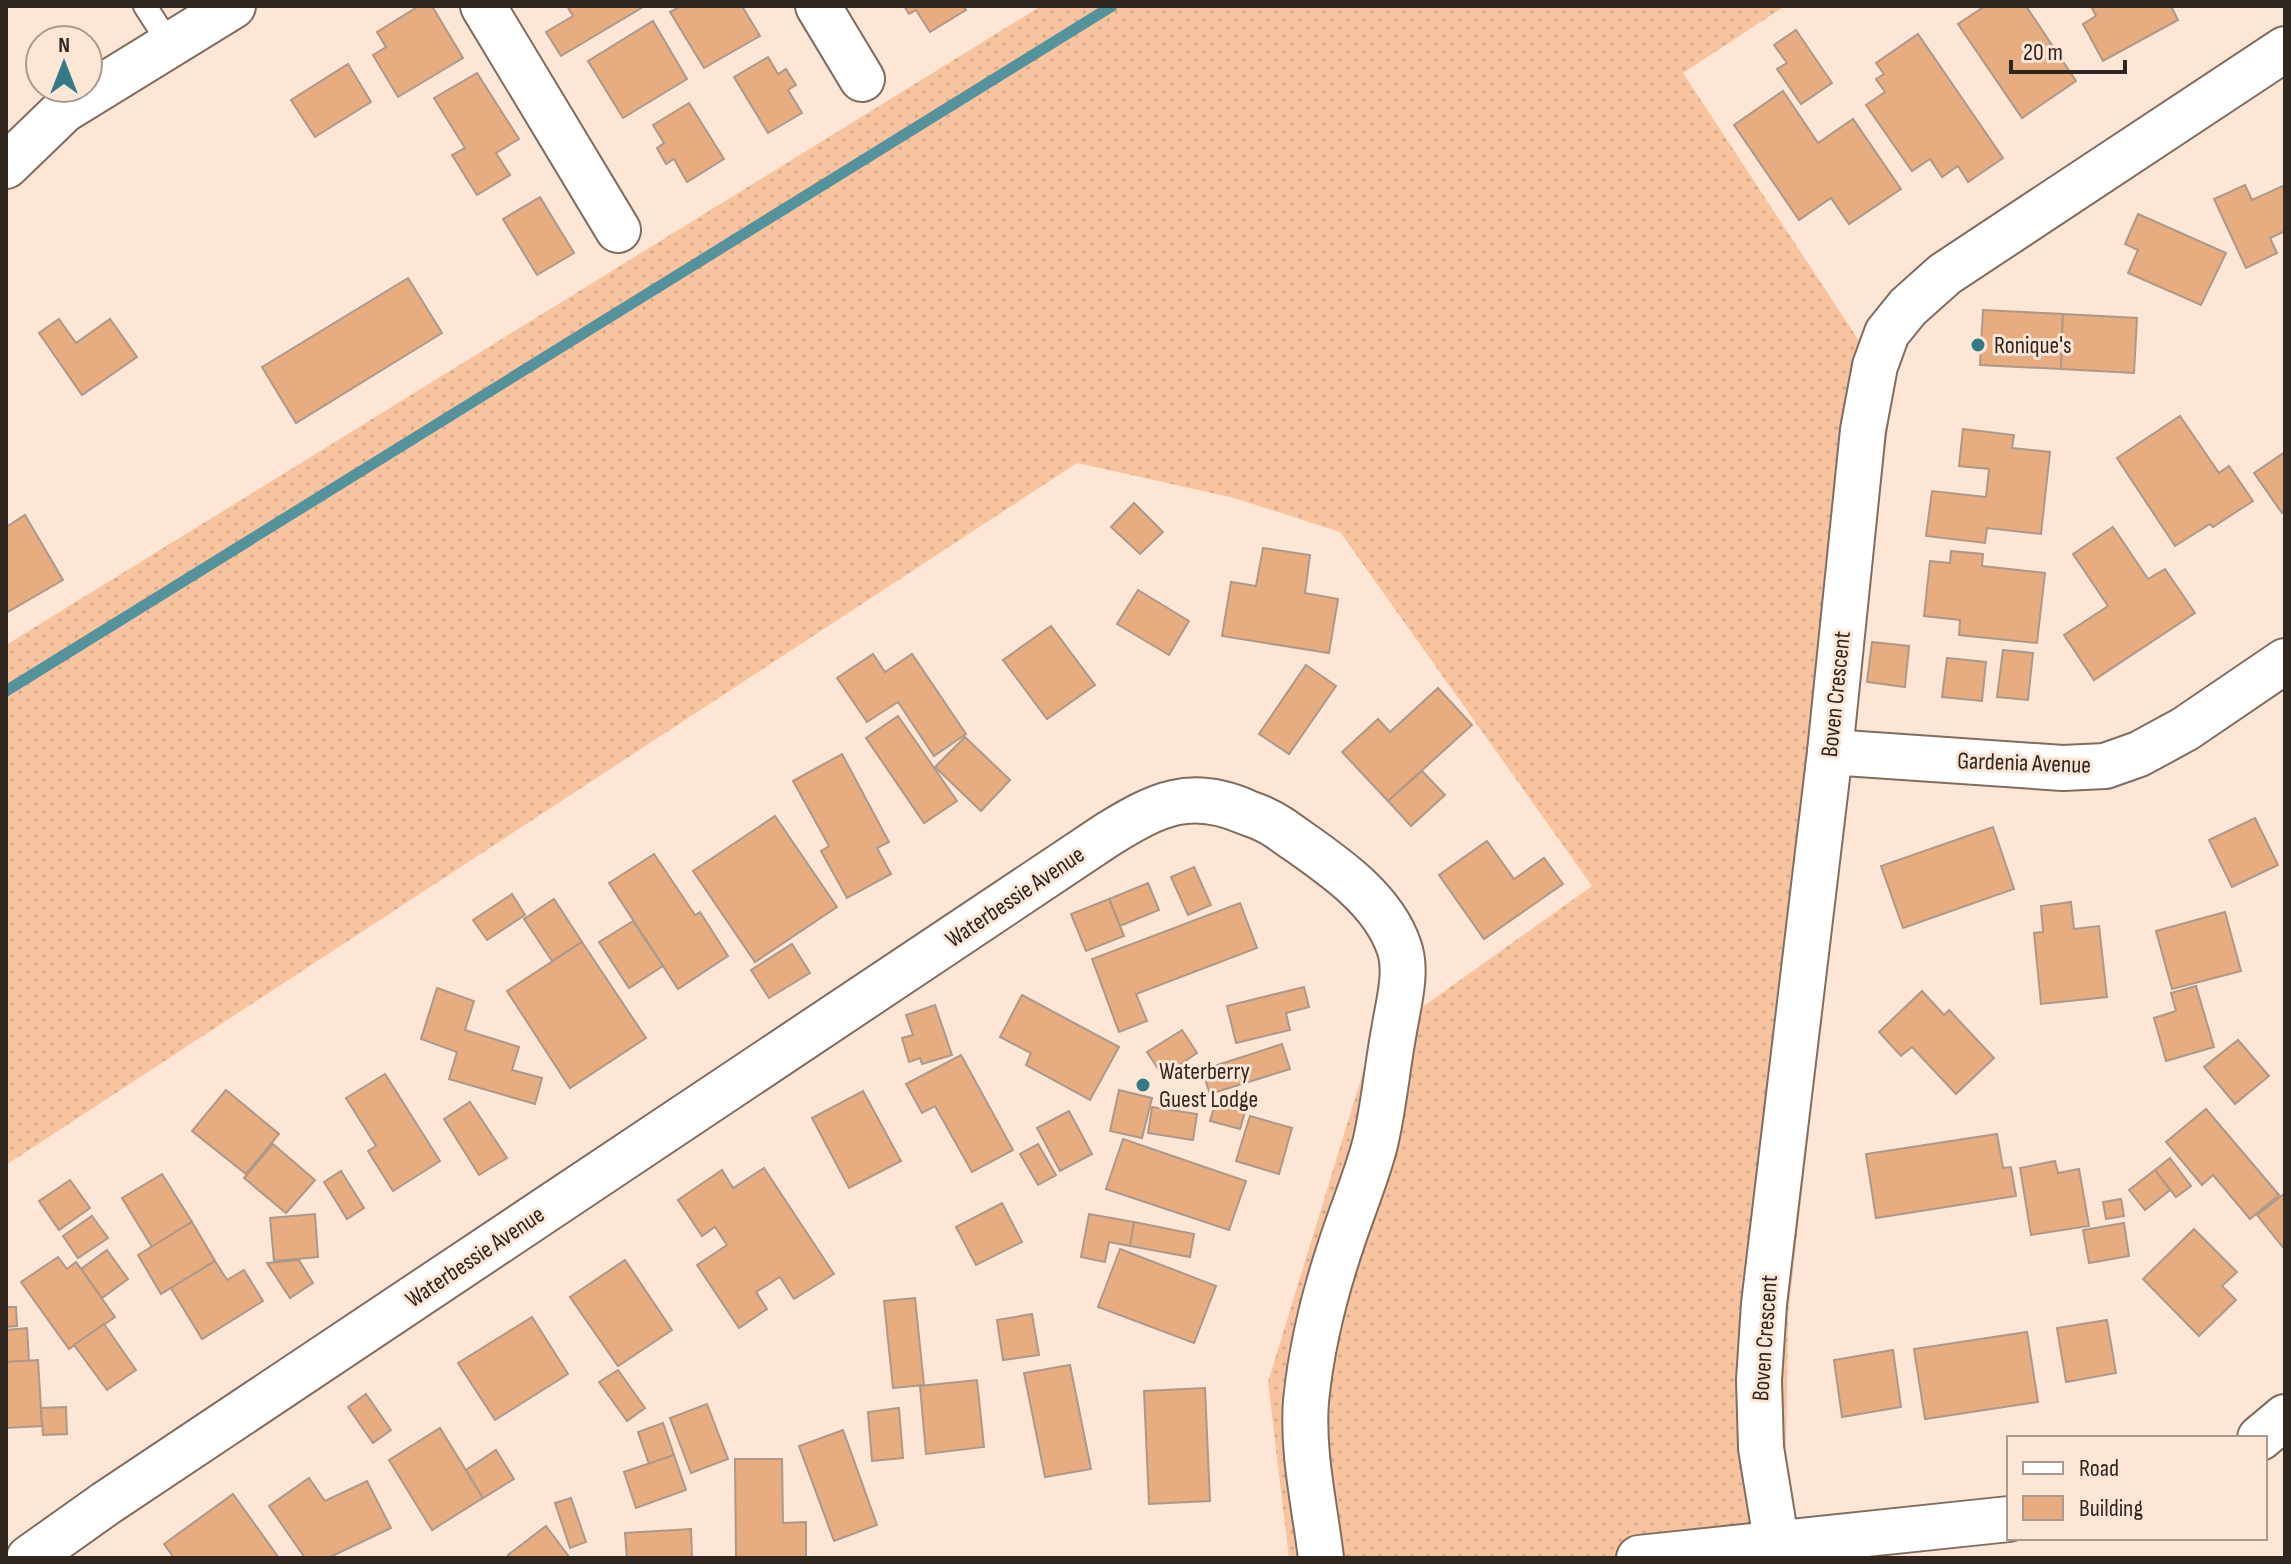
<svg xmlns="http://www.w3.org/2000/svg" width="2291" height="1564" font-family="'Sofia Sans Condensed',sans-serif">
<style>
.grass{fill:url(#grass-dots)}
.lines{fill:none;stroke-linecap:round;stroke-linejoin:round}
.stream{stroke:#54929c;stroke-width:11}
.building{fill:#e7ac80;stroke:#ad9889;stroke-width:2}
.service-casing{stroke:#816d5f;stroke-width:26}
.minor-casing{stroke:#816d5f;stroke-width:48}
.service{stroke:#fff;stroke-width:22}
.minor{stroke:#fff;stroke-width:44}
.poi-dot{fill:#337986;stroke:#fde6d6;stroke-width:3}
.labels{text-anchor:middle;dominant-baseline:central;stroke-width:6;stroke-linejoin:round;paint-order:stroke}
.poi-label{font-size:24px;fill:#2f2620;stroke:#fde6d6;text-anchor:start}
.street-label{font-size:24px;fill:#2f2620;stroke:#fde6d6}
</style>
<defs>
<pattern id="grass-dots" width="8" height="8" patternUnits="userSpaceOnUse" patternTransform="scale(2)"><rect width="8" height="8" fill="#f8c49f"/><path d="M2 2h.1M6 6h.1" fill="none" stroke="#d5a889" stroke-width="1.8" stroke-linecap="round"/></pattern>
</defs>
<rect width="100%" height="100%" fill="#fde6d6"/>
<polygon class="grass" points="1041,6 1785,6 1683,73 1892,391 1788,1316 1786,1452 1797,1558 1289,1558 1268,1382 1372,1043 1592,886 1340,532 1234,498 1077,463 6,1165 6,645"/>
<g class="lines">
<polyline class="stream" points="6,691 1112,6"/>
</g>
<g class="building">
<polygon points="419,6 432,6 463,58 398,97 373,55 386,47 377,32"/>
<polygon points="567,6 642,6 643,7 561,56 546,32 573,16"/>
<polygon points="681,6 742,6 760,36 704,68 670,12"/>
<polygon points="904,6 963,6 966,10 930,32 916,10 909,14"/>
<polygon points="1985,6 2026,6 2076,81 2022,118 1958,24"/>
<polygon points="2091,6 2171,6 2178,20 2103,61 2083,24 2096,16"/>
<polygon points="653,21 687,79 623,118 588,61"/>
<polygon points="1796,30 1832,83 1801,104 1777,69 1787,63 1774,45"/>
<polygon points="1918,34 2003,158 1968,182 1958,166 1942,177 1930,159 1912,171 1866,105 1885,92 1876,79 1884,74 1876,63"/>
<polygon points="768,57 778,74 786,69 796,85 788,90 802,113 768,133 734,77"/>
<polygon points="348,64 371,102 315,137 291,100"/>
<polygon points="477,73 519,139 496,153 510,175 477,195 452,155 465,148 434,98"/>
<polygon points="1783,91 1818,143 1853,119 1901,189 1849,224 1831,198 1799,220 1734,125"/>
<polygon points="689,103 724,159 687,182 674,159 666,164 657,148 664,143 653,125"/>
<polygon points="2245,185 2252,200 2285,185 2285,231 2270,238 2277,253 2246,268 2214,199"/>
<polygon points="540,197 574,253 537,275 503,219"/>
<polygon points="2138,214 2226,253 2201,305 2128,273 2138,250 2125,244"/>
<polygon points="408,278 442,333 296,423 262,367"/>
<polygon points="1983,310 2063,314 2061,369 1980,365"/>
<polygon points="2063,314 2137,318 2134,373 2061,369"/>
<polygon points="59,319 76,343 110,319 137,357 82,395 39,333"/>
<polygon points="2180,416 2219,473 2229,466 2253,501 2213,527 2210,524 2175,546 2117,458"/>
<polygon points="1963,429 2014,435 2012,448 2050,452 2041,534 1987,528 1985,543 1926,536 1932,491 1986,497 1989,469 1959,466"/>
<polygon points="2285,452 2285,511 2282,513 2254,473"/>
<polygon points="1134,503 1163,532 1140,554 1111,527"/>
<polygon points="25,515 63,580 6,613 6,527"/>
<polygon points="2113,527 2148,579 2165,569 2195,613 2094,680 2064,635 2108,606 2073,554"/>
<polygon points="1263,548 1310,555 1305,593 1338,599 1329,653 1222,636 1231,582 1256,586"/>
<polygon points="1951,551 1983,554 1982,566 2045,573 2037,643 1959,635 1960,620 1924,616 1930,561 1950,563"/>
<polygon points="1138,590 1189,621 1169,655 1117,624"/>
<polygon points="1051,626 1095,685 1047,719 1003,660"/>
<polygon points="1872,642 1909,646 1905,687 1867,682"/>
<polygon points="2003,650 2033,653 2028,700 1997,697"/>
<polygon points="873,654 885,672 912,654 966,734 934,756 898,702 867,722 837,678"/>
<polygon points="1947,658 1986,662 1982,701 1942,697"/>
<polygon points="1306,665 1336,686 1289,754 1259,734"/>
<polygon points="1438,688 1472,725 1388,801 1342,752 1378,719 1390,732"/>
<polygon points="898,716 957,801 924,823 866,738"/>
<polygon points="965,737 1010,780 981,811 935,767"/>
<polygon points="842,754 889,842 877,848 891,874 847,898 821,851 829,846 793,781"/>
<polygon points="1422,771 1445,795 1411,826 1388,801"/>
<polygon points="775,816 837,907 755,962 693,871"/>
<polygon points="2255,818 2278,865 2232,887 2209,840"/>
<polygon points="1993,827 2014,889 1903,928 1881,866"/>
<polygon points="1487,841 1514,879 1544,858 1563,884 1484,939 1439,875"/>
<polygon points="654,854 695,915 700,912 728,956 678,989 609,883"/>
<polygon points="1194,867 1211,905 1188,915 1171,877"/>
<polygon points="1148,883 1159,910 1120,926 1109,899"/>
<polygon points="512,894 525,915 487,940 473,920"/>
<polygon points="554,899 582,942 552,961 524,919"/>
<polygon points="1109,899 1124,936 1086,951 1071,914"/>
<polygon points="2071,902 2074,929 2099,926 2107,997 2041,1004 2034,933 2043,932 2041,906"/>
<polygon points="1240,903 1257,948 1136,994 1147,1021 1119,1032 1092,959"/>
<polygon points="2225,912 2241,971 2172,989 2156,931"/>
<polygon points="633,921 663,966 629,988 599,942"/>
<polygon points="582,942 646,1038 570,1088 507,991"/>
<polygon points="792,944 810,973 769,998 751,970"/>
<polygon points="2196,986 2214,1047 2166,1061 2154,1018 2176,1011 2171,993"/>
<polygon points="1304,987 1309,1007 1286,1013 1290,1030 1236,1043 1227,1006"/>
<polygon points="437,988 474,1001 465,1030 519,1047 512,1070 542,1078 535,1104 449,1079 457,1052 421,1039"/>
<polygon points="1922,991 1944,1015 1949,1010 1994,1058 1956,1094 1912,1047 1901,1056 1879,1032"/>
<polygon points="1022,995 1119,1047 1090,1100 1026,1065 1031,1053 1000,1037"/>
<polygon points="935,1005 952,1055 922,1064 920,1058 909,1062 902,1038 913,1035 906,1015"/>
<polygon points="1182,1030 1197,1053 1163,1076 1147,1052"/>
<polygon points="2238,1040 2269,1076 2235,1104 2204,1067"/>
<polygon points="1282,1044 1290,1069 1210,1094 1202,1070"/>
<polygon points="961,1055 1013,1150 972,1172 935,1106 922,1113 906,1084"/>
<polygon points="385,1074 440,1161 393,1191 368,1151 376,1146 346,1098"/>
<polygon points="226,1090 279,1134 246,1174 192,1131"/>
<polygon points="1119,1090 1152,1098 1142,1138 1110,1131"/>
<polygon points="863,1091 901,1161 849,1188 812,1118"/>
<polygon points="470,1102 507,1158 479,1175 444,1119"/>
<polygon points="1215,1104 1245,1112 1240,1129 1210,1121"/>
<polygon points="1152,1107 1197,1114 1193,1140 1148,1133"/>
<polygon points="2206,1109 2279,1195 2250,1219 2213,1175 2202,1185 2166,1142"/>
<polygon points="1069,1111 1092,1154 1060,1171 1037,1128"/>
<polygon points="1250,1116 1292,1128 1279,1174 1236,1161"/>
<polygon points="1997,1134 2003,1168 2011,1167 2016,1196 1876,1218 1866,1154"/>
<polygon points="1123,1139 1246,1181 1229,1230 1106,1189"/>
<polygon points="273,1144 315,1180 286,1213 244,1178"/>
<polygon points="1038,1144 1056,1175 1038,1185 1020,1154"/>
<polygon points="2170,1158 2191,1186 2176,1197 2155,1170"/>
<polygon points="2055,1161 2058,1173 2079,1169 2089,1226 2031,1235 2020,1168"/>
<polygon points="764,1168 834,1274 794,1299 780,1277 756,1292 767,1309 739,1328 697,1265 727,1245 715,1227 702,1236 678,1200 722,1170 733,1188"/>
<polygon points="2155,1170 2170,1190 2145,1210 2129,1190"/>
<polygon points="341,1171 364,1208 347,1219 324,1182"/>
<polygon points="162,1174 192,1222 152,1247 122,1198"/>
<polygon points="70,1180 90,1208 59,1230 39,1201"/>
<polygon points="2285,1193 2285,1250 2257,1215"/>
<polygon points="2121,1199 2124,1216 2106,1219 2103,1202"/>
<polygon points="1002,1203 1022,1242 976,1265 956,1227"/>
<polygon points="315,1214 318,1257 274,1261 270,1218"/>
<polygon points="1089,1214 1134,1222 1130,1246 1109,1242 1105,1262 1081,1257"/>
<polygon points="92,1216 108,1238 78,1258 63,1236"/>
<polygon points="192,1222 215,1261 161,1294 138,1255"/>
<polygon points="1134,1222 1194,1234 1190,1257 1130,1246"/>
<polygon points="2124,1223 2129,1256 2089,1263 2083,1230"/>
<polygon points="2194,1229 2237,1272 2222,1286 2236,1300 2199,1336 2143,1279"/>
<polygon points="1120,1249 1216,1286 1194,1343 1098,1307"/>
<polygon points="107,1250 128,1279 102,1298 81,1269"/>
<polygon points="58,1257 67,1269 76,1262 115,1317 69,1349 21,1282"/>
<polygon points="299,1260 313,1283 290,1298 267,1263"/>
<polygon points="625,1260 672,1330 618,1366 570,1297"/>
<polygon points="215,1261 227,1280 244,1270 263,1301 202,1339 171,1288"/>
<polygon points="915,1298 924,1385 893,1388 884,1301"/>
<polygon points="6,1307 16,1307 17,1326 6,1327"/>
<polygon points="1032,1314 1039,1355 1003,1360 997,1320"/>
<polygon points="532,1317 568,1374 495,1420 458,1363"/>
<polygon points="2107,1320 2116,1373 2066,1382 2057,1328"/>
<polygon points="104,1324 136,1370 107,1390 74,1345"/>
<polygon points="27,1328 29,1361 6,1362 6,1330"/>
<polygon points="2027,1332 2038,1402 1925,1419 1914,1349"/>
<polygon points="1893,1350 1901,1407 1842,1417 1834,1360"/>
<polygon points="38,1360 42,1426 6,1428 6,1362"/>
<polygon points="1070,1365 1091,1469 1045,1477 1024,1373"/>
<polygon points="618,1370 645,1408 627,1421 599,1382"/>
<polygon points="977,1380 984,1447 926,1454 920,1386"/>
<polygon points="1205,1388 1210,1501 1149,1504 1144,1391"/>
<polygon points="366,1394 391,1430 373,1443 348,1407"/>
<polygon points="707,1404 728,1459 691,1473 670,1418"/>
<polygon points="66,1407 67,1434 43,1435 41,1408"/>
<polygon points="899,1408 903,1458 872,1461 868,1412"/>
<polygon points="663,1423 674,1455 649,1464 638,1432"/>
<polygon points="440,1428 483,1498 432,1530 389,1460"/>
<polygon points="843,1430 877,1525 834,1541 799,1446"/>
<polygon points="496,1450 514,1479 483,1498 466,1470"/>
<polygon points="674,1455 686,1490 636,1508 624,1472"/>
<polygon points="735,1459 782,1459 783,1523 806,1522 806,1558 736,1558"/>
<polygon points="309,1478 325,1501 367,1481 391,1528 328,1558 305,1558 269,1506"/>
<polygon points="233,1494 279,1558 174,1558 164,1544"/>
<polygon points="571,1498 586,1542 570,1548 555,1503"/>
<polygon points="546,1526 570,1558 510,1558 508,1555"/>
<polygon points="691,1529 692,1558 627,1558 625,1533"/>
</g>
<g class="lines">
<defs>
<polyline id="service" points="145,6 170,45"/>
<g id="minor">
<polyline points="483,6 618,230"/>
<polyline points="818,6 862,79"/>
<polyline points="6,166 64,110 233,6"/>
<polyline points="1830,752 2063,768 2105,766 2139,754 2185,729 2285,661"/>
<polyline points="2260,1438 2285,1417"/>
<path d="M29 1558 105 1504 1107 835C1157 804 1191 787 1248 813 1260 817 1271 822 1281 829 1324 860 1381 894 1399 947 1408 972 1398 1005 1394 1031 1387 1068 1384 1107 1375 1144 1366 1179 1351 1213 1340 1248 1324 1296 1311 1351 1306 1401 1302 1453 1315 1507 1321 1558"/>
<polyline points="1639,1558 2009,1519"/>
<polyline points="1779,1558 1761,1448 1759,1380 1764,1304 1830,752 1863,430 1875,366 1887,333 1908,307 1945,274 2285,49"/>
</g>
</defs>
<use href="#service" class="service-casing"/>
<use href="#minor" class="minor-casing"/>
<use href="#service" class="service"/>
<use href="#minor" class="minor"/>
</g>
<g class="poi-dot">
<circle cx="1978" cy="345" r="8"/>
<circle cx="1143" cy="1085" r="8"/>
</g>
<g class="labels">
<g class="poi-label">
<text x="1994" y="345">Ronique's</text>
<text x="1159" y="1071">Waterberry<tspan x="1159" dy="28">Guest Lodge</tspan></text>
</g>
<g class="street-label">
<text transform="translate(1836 694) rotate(-84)">Boven Crescent</text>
<text transform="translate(2024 763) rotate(2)">Gardenia Avenue</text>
<text transform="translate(1015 897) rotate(-34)">Waterbessie Avenue</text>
<text transform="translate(475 1257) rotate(-34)">Waterbessie Avenue</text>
<text transform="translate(1765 1338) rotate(-86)">Boven Crescent</text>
</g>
</g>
<rect width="2291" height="1564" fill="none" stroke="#2f2620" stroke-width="16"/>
<rect x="2007" y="1436" width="260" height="104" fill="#fde6d6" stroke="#ab998d" stroke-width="2"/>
<rect x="2023" y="1462" width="40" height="12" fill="#ffffff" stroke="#ab998d" stroke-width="2"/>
<text x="2079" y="1476" font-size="24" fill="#2f2620">Road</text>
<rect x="2023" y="1496" width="40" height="24" fill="#e7ac80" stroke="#ab998d" stroke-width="2"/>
<text x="2079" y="1516" font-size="24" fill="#2f2620">Building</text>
<g transform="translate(64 64)"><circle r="38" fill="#fde6d6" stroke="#ab998d" stroke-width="2"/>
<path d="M0-6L14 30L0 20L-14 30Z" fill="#337986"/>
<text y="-12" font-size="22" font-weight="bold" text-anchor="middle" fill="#2f2620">N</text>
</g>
<path d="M2011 60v12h114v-12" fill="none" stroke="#2f2620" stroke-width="4"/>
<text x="2023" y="60" font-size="24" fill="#2f2620" stroke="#fde6d6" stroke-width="6" paint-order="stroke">20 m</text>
</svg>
